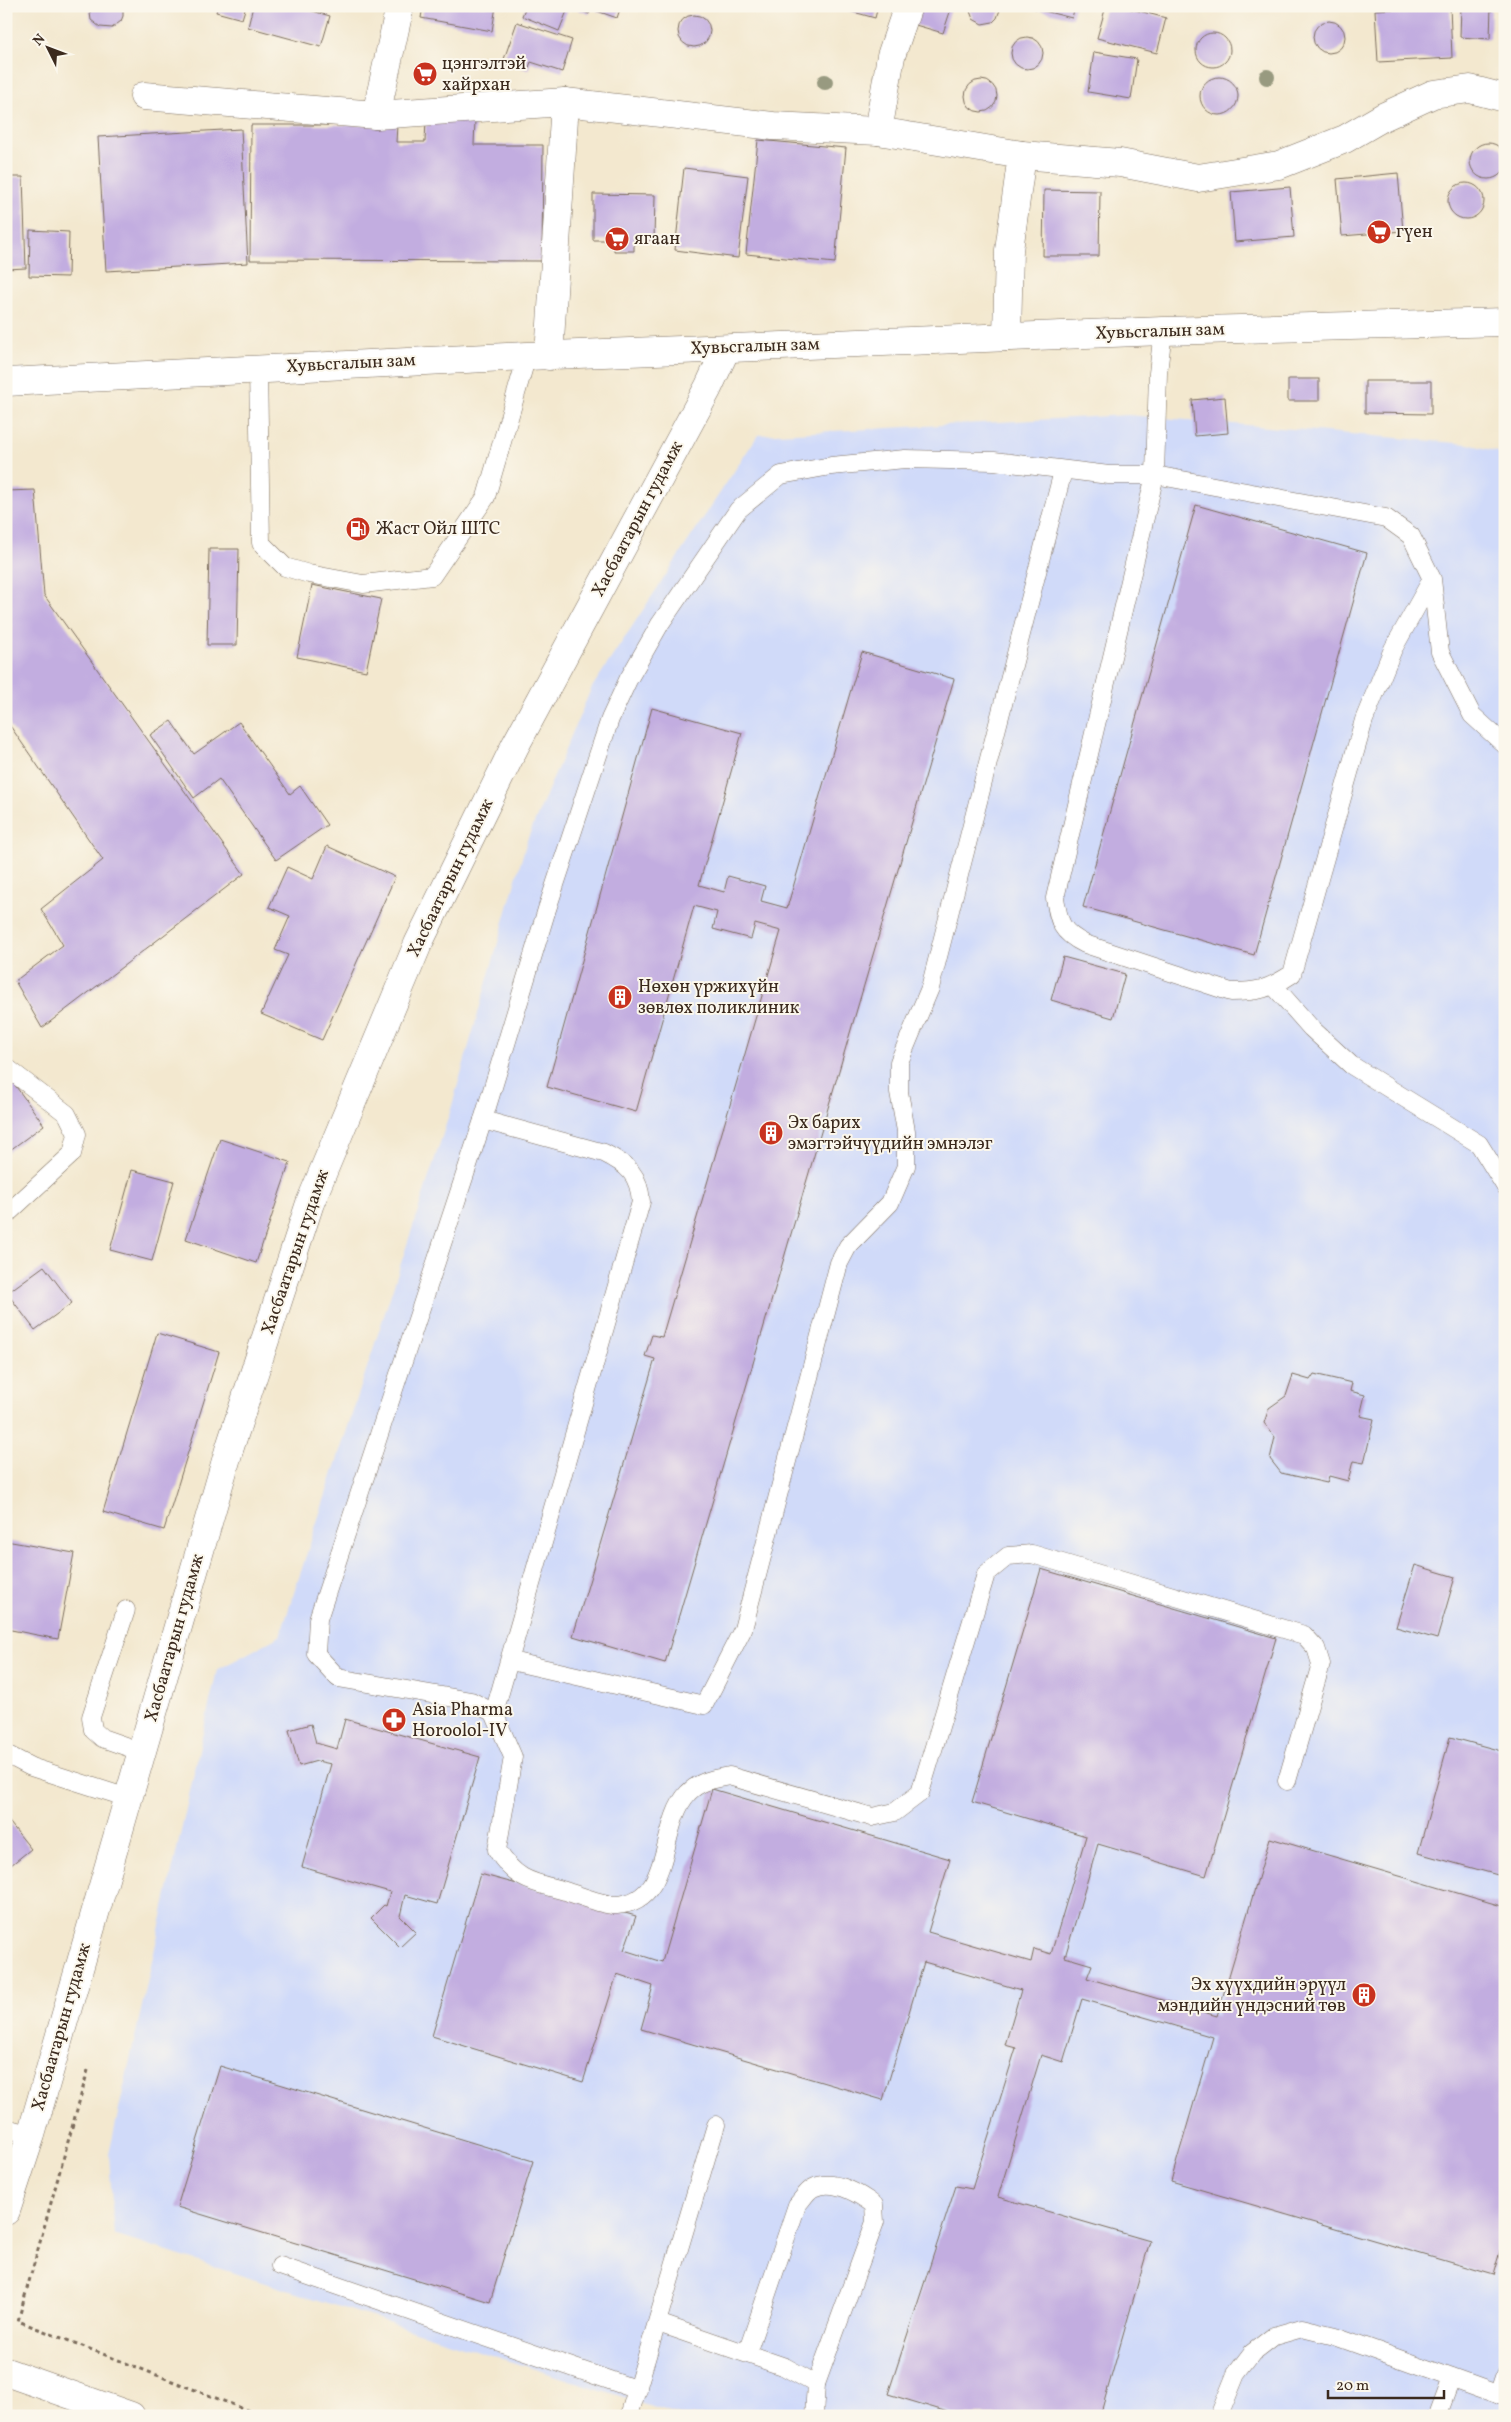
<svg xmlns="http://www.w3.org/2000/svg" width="1511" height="2422" font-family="Vollkorn,serif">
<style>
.built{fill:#d0daf9}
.building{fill:#c2ade0}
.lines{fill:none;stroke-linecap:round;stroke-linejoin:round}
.lane-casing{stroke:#7b6c5c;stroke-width:19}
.street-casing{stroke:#7b6c5c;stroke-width:29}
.secondary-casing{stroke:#7b6c5c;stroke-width:29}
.path{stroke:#7b6c5c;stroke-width:3;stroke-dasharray:4 4;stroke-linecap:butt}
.lane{stroke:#fff;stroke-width:18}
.street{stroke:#fff;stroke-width:28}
.secondary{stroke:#fff;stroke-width:28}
.tree{fill:#989a80}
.labels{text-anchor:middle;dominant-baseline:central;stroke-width:4;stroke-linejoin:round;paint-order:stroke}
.poi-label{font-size:18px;fill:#3b2a1e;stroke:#fbf7ec;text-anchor:start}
.street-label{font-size:18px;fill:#3b2a1e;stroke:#fbf7ec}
</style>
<rect width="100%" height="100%" fill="#fbf7ec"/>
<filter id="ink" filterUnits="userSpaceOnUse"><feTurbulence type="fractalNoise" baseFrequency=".02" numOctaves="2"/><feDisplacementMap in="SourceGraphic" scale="10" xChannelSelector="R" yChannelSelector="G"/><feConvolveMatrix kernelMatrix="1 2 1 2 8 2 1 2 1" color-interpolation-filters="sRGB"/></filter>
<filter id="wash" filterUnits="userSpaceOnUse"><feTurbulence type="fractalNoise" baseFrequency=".0096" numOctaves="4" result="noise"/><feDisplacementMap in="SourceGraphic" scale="20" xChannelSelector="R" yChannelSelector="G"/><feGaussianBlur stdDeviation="1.12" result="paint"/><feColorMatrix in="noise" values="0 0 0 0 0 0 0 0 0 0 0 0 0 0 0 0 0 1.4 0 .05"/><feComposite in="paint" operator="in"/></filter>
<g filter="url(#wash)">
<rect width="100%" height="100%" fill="#f3e8cf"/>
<polygon class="built" points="1128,415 1468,444 1498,452 1505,460 1505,2416 683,2416 114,2235 109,2154 217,1670 280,1636 451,1109 527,840 591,689 758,435"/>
<g id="blocks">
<g class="building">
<polygon points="89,6 123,6 123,16 121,21 112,28 100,27 91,20"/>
<polygon points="218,6 246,6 242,19 216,12"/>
<polygon points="253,6 295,6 330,16 321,47 248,27"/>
<polygon points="423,6 496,6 492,31 421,18"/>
<polygon points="526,6 569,6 559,31 522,16"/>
<polygon points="570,6 592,6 589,14"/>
<polygon points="599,6 621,6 617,18 597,11"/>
<polygon points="832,6 878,6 875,18"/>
<polygon points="918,6 952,6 943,33 912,24"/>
<polygon points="968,6 1001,6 1001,7 997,18 993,22 982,24 973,19"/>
<polygon points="1033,6 1075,6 1072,18 1032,8"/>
<polygon points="1106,6 1120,6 1166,18 1157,53 1097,38"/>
<polygon points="1450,6 1452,58 1378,62 1375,10"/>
<polygon points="1461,6 1491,6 1490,39 1460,37"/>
<circle cx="694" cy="31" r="16"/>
<circle cx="1329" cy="37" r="16"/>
<polygon points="517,22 572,40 562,72 531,62 528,70 503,62"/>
<circle cx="1213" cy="50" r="17"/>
<circle cx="1027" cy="53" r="16"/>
<polygon points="1094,52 1137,59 1131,99 1088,92"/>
<circle cx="1219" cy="96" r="19"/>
<circle cx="981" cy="96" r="16"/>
<polygon points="426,119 475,120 474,145 543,145 542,261 250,260 251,125 397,125 396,142 425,142"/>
<polygon points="241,129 248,263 106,271 98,137"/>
<polygon points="758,140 846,148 835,263 746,254"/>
<circle cx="1488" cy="161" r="18"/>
<polygon points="684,168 748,176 738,258 675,250"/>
<polygon points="1398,173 1403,231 1342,236 1337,179"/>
<polygon points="6,177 23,177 26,268 6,269"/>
<circle cx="1466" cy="201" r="18"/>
<polygon points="1290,187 1294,237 1235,242 1231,192"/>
<polygon points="1044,190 1100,191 1099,256 1043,256"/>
<polygon points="593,194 655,195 654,240 634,240 634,251 614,251 614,240 593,240"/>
<polygon points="30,230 69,232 68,277 29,276"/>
<rect x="1288" y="379" width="31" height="22"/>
<polygon points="1365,381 1431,381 1431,414 1365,413"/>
<polygon points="1225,397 1228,433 1195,436 1192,400"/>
<polygon points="35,490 44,595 244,874 42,1028 15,981 63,945 41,909 103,860 6,720 6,491"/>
<polygon points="1196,505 1367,553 1254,955 1083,907"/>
<polygon points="209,549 239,549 237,645 207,645"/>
<polygon points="312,585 381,599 366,671 297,657"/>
<polygon points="862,652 954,679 665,1663 573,1636 655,1359 645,1356 652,1335 662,1337 781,931 755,924 751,939 713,929 717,912 694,906 636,1112 547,1087 652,708 742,733 699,885 724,892 728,876 765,886 761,901 787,908"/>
<polygon points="171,721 194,754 239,722 290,794 300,786 327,825 276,860 219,779 194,798 150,735"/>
<polygon points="327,846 395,877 322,1040 261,1014 288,955 275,950 290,916 269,907 287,867 313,879"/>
<polygon points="1063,957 1125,974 1113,1018 1051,1000"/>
<polygon points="6,1073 44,1125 6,1153"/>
<polygon points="220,1139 290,1162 256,1263 186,1239"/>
<polygon points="132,1170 174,1181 152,1261 110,1250"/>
<polygon points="44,1266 72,1303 35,1330 7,1293"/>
<polygon points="157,1333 219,1352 164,1530 103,1512"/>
<polygon points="1314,1374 1352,1383 1350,1391 1365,1395 1360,1416 1374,1419 1364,1463 1353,1461 1348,1481 1329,1476 1327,1483 1281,1473 1270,1459 1275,1437 1264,1423 1269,1408 1286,1396 1293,1375 1310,1380"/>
<polygon points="6,1541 74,1553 58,1639 6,1629"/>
<polygon points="1415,1565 1455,1577 1437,1639 1396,1627"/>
<polygon points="1041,1569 1276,1638 1206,1876 1098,1844 1065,1957 1092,1965 1087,1978 1217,2016 1270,1838 1505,1907 1505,2234 1493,2275 1171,2181 1213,2037 1082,1999 1063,2062 1041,2055 998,2197 1150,2241 1100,2416 961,2416 888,2394 956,2186 972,2189 1016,2048 1005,2045 1021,1990 924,1962 883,2100 641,2029 653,1986 617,1974 583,2082 432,2036 480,1874 636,1916 624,1950 662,1962 712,1789 950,1859 928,1932 1031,1962 1034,1949 1051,1954 1086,1836 972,1802"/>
<polygon points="345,1719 480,1757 437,1904 405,1895 400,1916 416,1932 400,1947 371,1918 384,1905 386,1906 390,1892 302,1867 331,1764 317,1761 299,1766 289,1730 311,1724 316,1743 337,1749"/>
<polygon points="1450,1737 1505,1752 1505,1877 1418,1853"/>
<polygon points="6,1818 31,1849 6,1869"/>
<polygon points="220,2066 533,2161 490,2302 177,2207"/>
</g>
</g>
</g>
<g filter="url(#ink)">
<use href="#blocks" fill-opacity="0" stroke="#7b6c5c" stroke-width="1"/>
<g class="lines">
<defs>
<g id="lane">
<path d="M1163 331 1158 373 1155 475H1109L994 461 905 459 831 466 781 475 738 510 660 624 628 680 610 719 547 909 483 1120 318 1619 316 1654 338 1678 471 1701 494 1713 513 1757 497 1850C516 1881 532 1882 565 1891 578 1895 605 1906 617 1905 674 1901 658 1825 688 1793 700 1781 713 1779 729 1776L872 1817 895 1812 920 1793 986 1574 1008 1556 1032 1554 1304 1635 1316 1648 1321 1664 1287 1781"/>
<polyline points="258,369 261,543 285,567 309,574 363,584 432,576 486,497 527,356"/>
<path d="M1432 579 1393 649 1364 720 1292 974C1269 989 1258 992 1231 992L1085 944C1061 932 1059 923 1055 898L1155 475 1386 518 1411 536 1432 579 1440 652 1472 715 1505 745"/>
<polyline points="1274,986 1311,1028 1351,1065 1479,1144 1505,1186"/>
<polyline points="6,1067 67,1114 77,1134 72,1154 6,1215"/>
<path d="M483 1120 604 1153C628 1165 639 1174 641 1202L494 1713"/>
<polyline points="126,1610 91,1717 93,1730 102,1738 142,1752"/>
<polyline points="511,1661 704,1705 743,1629 839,1263 848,1246 890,1203 906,1166 906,1131 899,1092 899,1062 930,988 1063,471"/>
<polyline points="6,1754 31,1767 128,1798"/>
<polyline points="6,2128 31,2135"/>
<polyline points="280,2266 638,2390"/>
<polyline points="658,2323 785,2367 816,2384 814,2416"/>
<path d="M747 2353 797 2205C802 2200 807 2191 813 2188 834 2178 858 2193 874 2205L875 2222 816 2384"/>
<polyline points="1498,2395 1505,2374"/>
<polyline points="629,2416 716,2125"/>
<polyline points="1219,2416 1236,2374 1252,2353 1274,2336 1302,2328 1335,2336 1505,2397"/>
<polyline points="1437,2416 1451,2378"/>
</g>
<g id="street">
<polyline points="908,6 891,56 878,131 1022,155 1009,250 1007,337"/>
<polyline points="144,96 376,115 565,102 773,126 878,131"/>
<polyline points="376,115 400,6"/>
<polyline points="1022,155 1120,163 1198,178 1279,165 1345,139 1383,117 1433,94 1470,89 1505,98"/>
<polyline points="549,356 565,102"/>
</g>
<g id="secondary">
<polyline points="6,382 527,356 1163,331 1505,322"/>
<polyline points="6,2211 31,2135 229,1450 310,1203 418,944 515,746 708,388 726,349"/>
<polyline points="6,2372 131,2416"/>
</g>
</defs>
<use href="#lane" class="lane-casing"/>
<use href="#street" class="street-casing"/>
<use href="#secondary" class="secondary-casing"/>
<polyline class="path" points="88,2070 18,2321 262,2416"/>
<use href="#lane" class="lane"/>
<use href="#street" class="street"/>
<use href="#secondary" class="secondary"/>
</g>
<g class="tree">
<circle cx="1267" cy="77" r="8"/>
<circle cx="825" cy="82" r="8"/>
</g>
</g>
<defs>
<symbol id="supermarket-disc" viewBox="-11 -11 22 22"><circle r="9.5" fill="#c8321e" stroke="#fbf7ec"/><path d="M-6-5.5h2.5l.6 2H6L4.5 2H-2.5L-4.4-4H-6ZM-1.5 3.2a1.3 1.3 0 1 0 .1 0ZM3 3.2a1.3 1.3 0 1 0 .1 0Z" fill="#fff"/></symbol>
<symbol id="fuel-disc" viewBox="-11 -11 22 22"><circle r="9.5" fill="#c8321e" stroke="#fbf7ec"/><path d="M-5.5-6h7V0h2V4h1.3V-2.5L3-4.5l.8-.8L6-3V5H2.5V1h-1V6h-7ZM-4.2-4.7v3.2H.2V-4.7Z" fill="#fff"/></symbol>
<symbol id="building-disc" viewBox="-11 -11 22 22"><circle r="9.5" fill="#c8321e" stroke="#fbf7ec"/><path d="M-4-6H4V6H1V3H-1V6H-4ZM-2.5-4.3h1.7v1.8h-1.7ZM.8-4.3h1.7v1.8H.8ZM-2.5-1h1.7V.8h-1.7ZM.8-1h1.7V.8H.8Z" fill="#fff"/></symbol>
<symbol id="pharmacy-disc" viewBox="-11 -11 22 22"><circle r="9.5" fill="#c8321e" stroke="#fbf7ec"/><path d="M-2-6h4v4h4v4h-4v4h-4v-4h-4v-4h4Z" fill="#fff"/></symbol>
</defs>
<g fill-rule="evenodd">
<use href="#supermarket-disc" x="411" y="60" width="28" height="28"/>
<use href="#supermarket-disc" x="1365" y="218" width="28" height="28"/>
<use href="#supermarket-disc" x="603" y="225" width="28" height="28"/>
<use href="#fuel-disc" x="344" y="515" width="28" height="28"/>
<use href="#building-disc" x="606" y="983" width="28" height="28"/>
<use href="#building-disc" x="757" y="1119" width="28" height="28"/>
<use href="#pharmacy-disc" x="380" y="1706" width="28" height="28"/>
<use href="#building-disc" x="1350" y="1981" width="28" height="28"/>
</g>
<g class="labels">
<g class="poi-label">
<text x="442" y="64">цэнгэлтэй<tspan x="442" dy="21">хайрхан</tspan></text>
<text x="1396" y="232">гүен</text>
<text x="634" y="239">ягаан</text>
<text x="376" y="529">Жаст Ойл ШТС</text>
<text x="638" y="987">Нөхөн үржихүйн<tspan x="638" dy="21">зөвлөх поликлиник</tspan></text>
<text x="788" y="1123">Эх барих<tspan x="788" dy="21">эмэгтэйчүүдийн эмнэлэг</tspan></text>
<text x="412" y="1710">Asia Pharma<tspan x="412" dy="21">Horoolol-IV</tspan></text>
<text x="1346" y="1985" text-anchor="end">Эх хүүхдийн эрүүл<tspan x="1346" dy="21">мэндийн үндэсний төв</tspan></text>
</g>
<g class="street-label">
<text transform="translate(1160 332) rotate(-2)">Хувьсгалын зам</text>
<text transform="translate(755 347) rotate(-2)">Хувьсгалын зам</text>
<text transform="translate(351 364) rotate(-3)">Хувьсгалын зам</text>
<text transform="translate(638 519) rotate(-62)">Хасбаатарын гудамж</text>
<text transform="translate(451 878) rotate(-64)">Хасбаатарын гудамж</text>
<text transform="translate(296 1252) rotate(-71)">Хасбаатарын гудамж</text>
<text transform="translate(175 1638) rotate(-74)">Хасбаатарын гудамж</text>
<text transform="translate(62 2027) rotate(-74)">Хасбаатарын гудамж</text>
</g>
</g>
<rect width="1511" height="2422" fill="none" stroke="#fbf7ec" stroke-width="25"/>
<g transform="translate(48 48) rotate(312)" stroke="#fbf7ec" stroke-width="4" paint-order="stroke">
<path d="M0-4L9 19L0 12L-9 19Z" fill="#3b2a1e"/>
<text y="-8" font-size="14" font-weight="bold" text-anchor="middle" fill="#3b2a1e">N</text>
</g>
<path d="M1328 2390v8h116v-8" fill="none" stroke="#3b2a1e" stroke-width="2.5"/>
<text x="1336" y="2390" font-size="15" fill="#3b2a1e" stroke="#fbf7ec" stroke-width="4" paint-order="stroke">20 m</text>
</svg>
